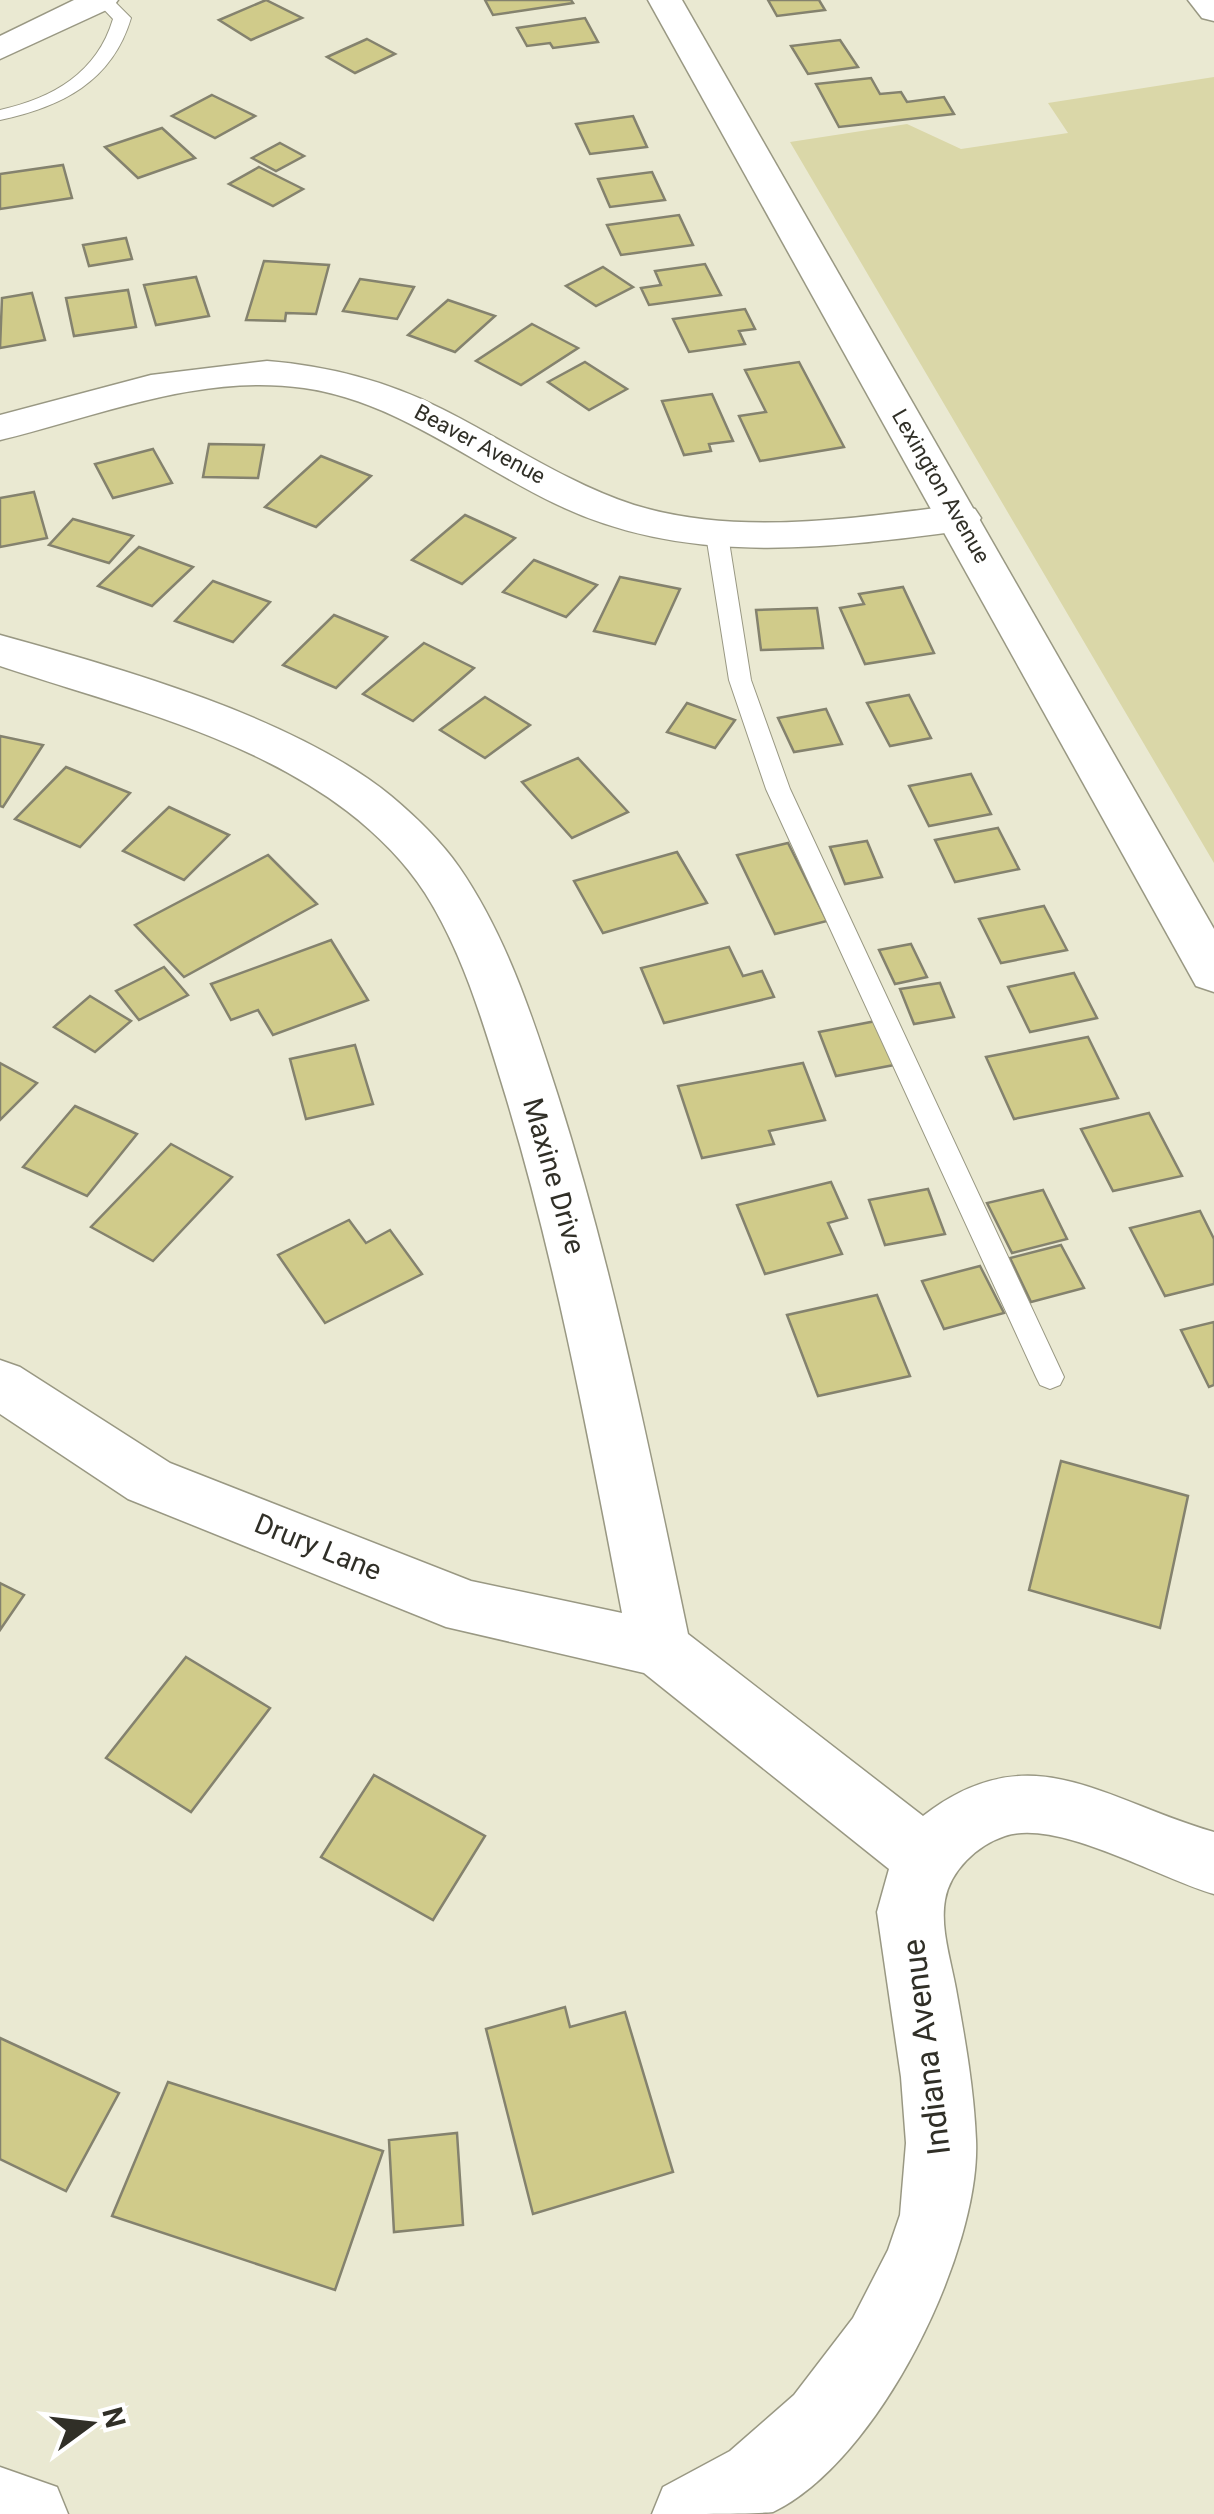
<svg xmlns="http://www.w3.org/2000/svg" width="1214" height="2514" font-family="Roboto,sans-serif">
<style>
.green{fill:#dad7a8}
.building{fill:#d0cb8a;stroke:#84826e;stroke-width:2.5}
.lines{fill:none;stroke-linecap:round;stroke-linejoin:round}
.service-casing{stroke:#999883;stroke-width:2}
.minor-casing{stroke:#999883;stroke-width:3}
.tertiary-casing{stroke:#999883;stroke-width:3}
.service{fill:#fff;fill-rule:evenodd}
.minor{fill:#fff;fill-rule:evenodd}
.tertiary{fill:#fff;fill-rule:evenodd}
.labels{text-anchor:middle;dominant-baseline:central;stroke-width:10;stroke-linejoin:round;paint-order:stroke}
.far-street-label{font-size:22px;fill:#302f27;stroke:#fff}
.street-label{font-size:28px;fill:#302f27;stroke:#fff}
.near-street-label{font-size:32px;fill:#302f27;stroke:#fff}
</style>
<rect width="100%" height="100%" fill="#eae9d2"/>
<polygon class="green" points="1214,77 1214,863 790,142 907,124 961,149 1068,133 1048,103"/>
<g class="building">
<polygon points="266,0 302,18 251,40 219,20"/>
<polygon points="485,0 571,0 573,3 493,15"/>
<polygon points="768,0 819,0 825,10 777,16"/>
<polygon points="585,18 598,42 553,48 550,43 527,46 517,28"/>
<polygon points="367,39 395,54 355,73 327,57"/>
<polygon points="840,40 858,67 808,74 791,46"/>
<polygon points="871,78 880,94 901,92 907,102 944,97 954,114 839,127 816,84"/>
<polygon points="212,95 255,116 215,138 172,116"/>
<polygon points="633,116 647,147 590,154 576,124"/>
<polygon points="162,128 195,158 138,178 105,147"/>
<polygon points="280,143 304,156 276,171 252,158"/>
<polygon points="63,165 72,198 0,209 0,174"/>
<polygon points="259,167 303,189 273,206 229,184"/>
<polygon points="652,172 665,200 610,207 598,179"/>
<polygon points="679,215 693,245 621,255 607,225"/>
<polygon points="126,238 132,259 89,266 83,245"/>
<polygon points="264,261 329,265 316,314 286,313 285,321 246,320"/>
<polygon points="705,264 721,295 649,305 641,288 661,285 655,271"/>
<polygon points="603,267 633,287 596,306 566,286"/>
<polygon points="196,277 209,316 156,325 144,285"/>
<polygon points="360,279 414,287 397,319 343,311"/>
<polygon points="128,290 136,327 74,336 66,298"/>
<polygon points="32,293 45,340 0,348 2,298"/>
<polygon points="448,300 495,316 455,352 408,335"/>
<polygon points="745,309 755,329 739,331 745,344 689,352 673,319"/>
<polygon points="532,324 578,348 521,385 476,361"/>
<polygon points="585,362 627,389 589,410 548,382"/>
<polygon points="799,362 844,447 760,461 739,416 766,412 745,370"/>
<polygon points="712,394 733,441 709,444 711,451 684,455 662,401"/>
<polygon points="209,444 264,445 258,478 203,477"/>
<polygon points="153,449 172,483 113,498 95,464"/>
<polygon points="321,456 371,476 316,527 265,507"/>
<polygon points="34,492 47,538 0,547 0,498"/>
<polygon points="465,515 515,538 462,584 412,560"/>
<polygon points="73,519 133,536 109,563 49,545"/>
<polygon points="139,547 193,567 152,606 98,586"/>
<polygon points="534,560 597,585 566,617 503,592"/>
<polygon points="620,577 680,589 655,644 594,631"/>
<polygon points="213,581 270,602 233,642 175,621"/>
<polygon points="903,587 934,653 865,664 840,608 864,604 859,594"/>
<polygon points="817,608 823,648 761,650 756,610"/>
<polygon points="334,615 387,637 336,688 283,665"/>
<polygon points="424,643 474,668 413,721 363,694"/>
<polygon points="909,695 931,738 890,746 867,703"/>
<polygon points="485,697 530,725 485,758 440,730"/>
<polygon points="687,703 735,720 715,748 667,732"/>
<polygon points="826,709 842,744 794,752 778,718"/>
<polygon points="0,736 43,745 3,807 0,806"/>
<polygon points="578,758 628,812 572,838 522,782"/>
<polygon points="66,767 130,793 80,847 15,819"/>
<polygon points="971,774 991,814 929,826 909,786"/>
<polygon points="169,807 229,835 184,880 123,851"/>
<polygon points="998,828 1019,869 955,882 935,840"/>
<polygon points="867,841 882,877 845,884 830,847"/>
<polygon points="788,843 827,921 775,934 737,855"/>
<polygon points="677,852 707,903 603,933 574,881"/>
<polygon points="268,855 317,904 184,977 135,925"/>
<polygon points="1044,906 1067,950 1001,963 979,919"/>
<polygon points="331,940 368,1000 273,1035 258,1010 231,1020 211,984"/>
<polygon points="911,944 927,977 895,984 879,950"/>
<polygon points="729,947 743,976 762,971 774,997 664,1023 641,968"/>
<polygon points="164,967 188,995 139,1020 116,991"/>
<polygon points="1074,973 1097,1018 1030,1032 1008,987"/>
<polygon points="940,983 954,1017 914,1024 900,989"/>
<polygon points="90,996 131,1021 95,1052 54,1027"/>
<polygon points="876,1021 894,1065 836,1076 819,1032"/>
<polygon points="1088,1037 1118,1098 1014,1119 986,1057"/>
<polygon points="355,1045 373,1104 306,1119 290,1059"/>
<polygon points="0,1063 37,1083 0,1120"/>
<polygon points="803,1063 825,1120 769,1131 774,1144 702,1158 678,1086"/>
<polygon points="75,1106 137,1134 87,1196 23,1167"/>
<polygon points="1149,1113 1182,1176 1113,1191 1081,1129"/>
<polygon points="171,1144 232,1177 153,1261 91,1227"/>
<polygon points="831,1182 847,1218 828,1223 842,1254 765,1274 737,1205"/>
<polygon points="928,1189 945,1234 885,1245 869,1200"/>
<polygon points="1043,1190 1067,1239 1012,1253 987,1203"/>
<polygon points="1200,1211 1214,1239 1214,1284 1165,1296 1130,1228"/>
<polygon points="349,1220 366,1243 390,1230 422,1274 325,1323 278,1255"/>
<polygon points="1061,1245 1084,1288 1031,1302 1010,1258"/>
<polygon points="980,1266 1004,1313 944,1329 922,1281"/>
<polygon points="877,1295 910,1376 818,1396 787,1315"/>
<polygon points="1214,1322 1214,1385 1209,1387 1181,1330"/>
<polygon points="1061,1461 1188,1496 1160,1628 1029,1590"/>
<polygon points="0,1583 24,1595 0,1630"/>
<polygon points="186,1657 270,1708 191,1812 106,1758"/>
<polygon points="374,1775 485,1836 433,1920 321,1857"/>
<polygon points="565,2007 570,2027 625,2012 673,2172 533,2214 486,2029"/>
<polygon points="0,2038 119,2093 66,2191 0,2159"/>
<polygon points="168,2082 383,2151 335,2290 112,2216"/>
<polygon points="457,2133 463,2225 394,2232 389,2140"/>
</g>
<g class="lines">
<defs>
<g id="service">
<path d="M95 0H113L131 18C112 82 61 107 0 120V110C53 98 97 73 113 19Z"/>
<polygon points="717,528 728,535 751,680 790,789 1064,1377 1060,1385 1050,1389 1040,1385 1036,1377 766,789 729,680 706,535"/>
</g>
<g id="minor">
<polygon points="74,0 118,0 113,7 0,59 0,36"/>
<polygon points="1188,0 1214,0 1214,21 1202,18"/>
<path d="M267 361C329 366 387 381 442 409 506 441 566 483 634 505 739 537 853 518 960 505L975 509 981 518 975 527 960 531C824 549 686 566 558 505 475 466 397 401 304 388 200 373 99 416 0 440V415L151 375Z"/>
<path d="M0 635C119 668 295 717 391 796 416 817 440 840 459 867 506 935 533 1018 558 1096 614 1272 650 1453 688 1634L923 1816C1031 1732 1104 1801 1214 1832V1894C1161 1879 1057 1818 1005 1836 977 1845 950 1871 945 1900 940 1928 951 1961 956 1989 965 2039 974 2089 976 2140 981 2252 878 2462 773 2512 755 2514 676 2514 652 2514L663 2487 730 2451 794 2395 853 2318 888 2250 900 2215 906 2143 901 2077 877 1912 889 1869 644 1673 446 1627 128 1499 0 1414V1360L20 1367 170 1463 471 1581 622 1613C589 1440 557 1266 506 1097 485 1029 464 954 425 893 405 862 377 834 347 811 247 735 117 705 0 666Z"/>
<polygon points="0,2467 57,2487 68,2514 0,2514"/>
</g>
<polygon id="tertiary" points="648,0 682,0 1214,929 1214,992 1196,986"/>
</defs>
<use href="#service" class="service-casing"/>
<use href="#minor" class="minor-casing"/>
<use href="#tertiary" class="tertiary-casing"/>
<use href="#service" class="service"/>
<use href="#minor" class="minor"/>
<use href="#tertiary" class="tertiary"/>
</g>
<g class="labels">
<g class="far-street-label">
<text transform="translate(480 444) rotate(28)">Beaver Avenue</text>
<text transform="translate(941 486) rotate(60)">Lexington Avenue</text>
</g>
<g class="street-label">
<text transform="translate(554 1176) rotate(74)">Maxine Drive</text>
<text transform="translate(318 1547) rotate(22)">Drury Lane</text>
</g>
<g class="near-street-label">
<text transform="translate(926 2047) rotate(-97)">Indiana Avenue</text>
</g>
</g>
<g transform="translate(90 2424) rotate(75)" stroke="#ffffff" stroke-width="8" paint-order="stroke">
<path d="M0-8L18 38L0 25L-18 38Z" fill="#302f27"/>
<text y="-15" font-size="28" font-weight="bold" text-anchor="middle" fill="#302f27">N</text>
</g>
</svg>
